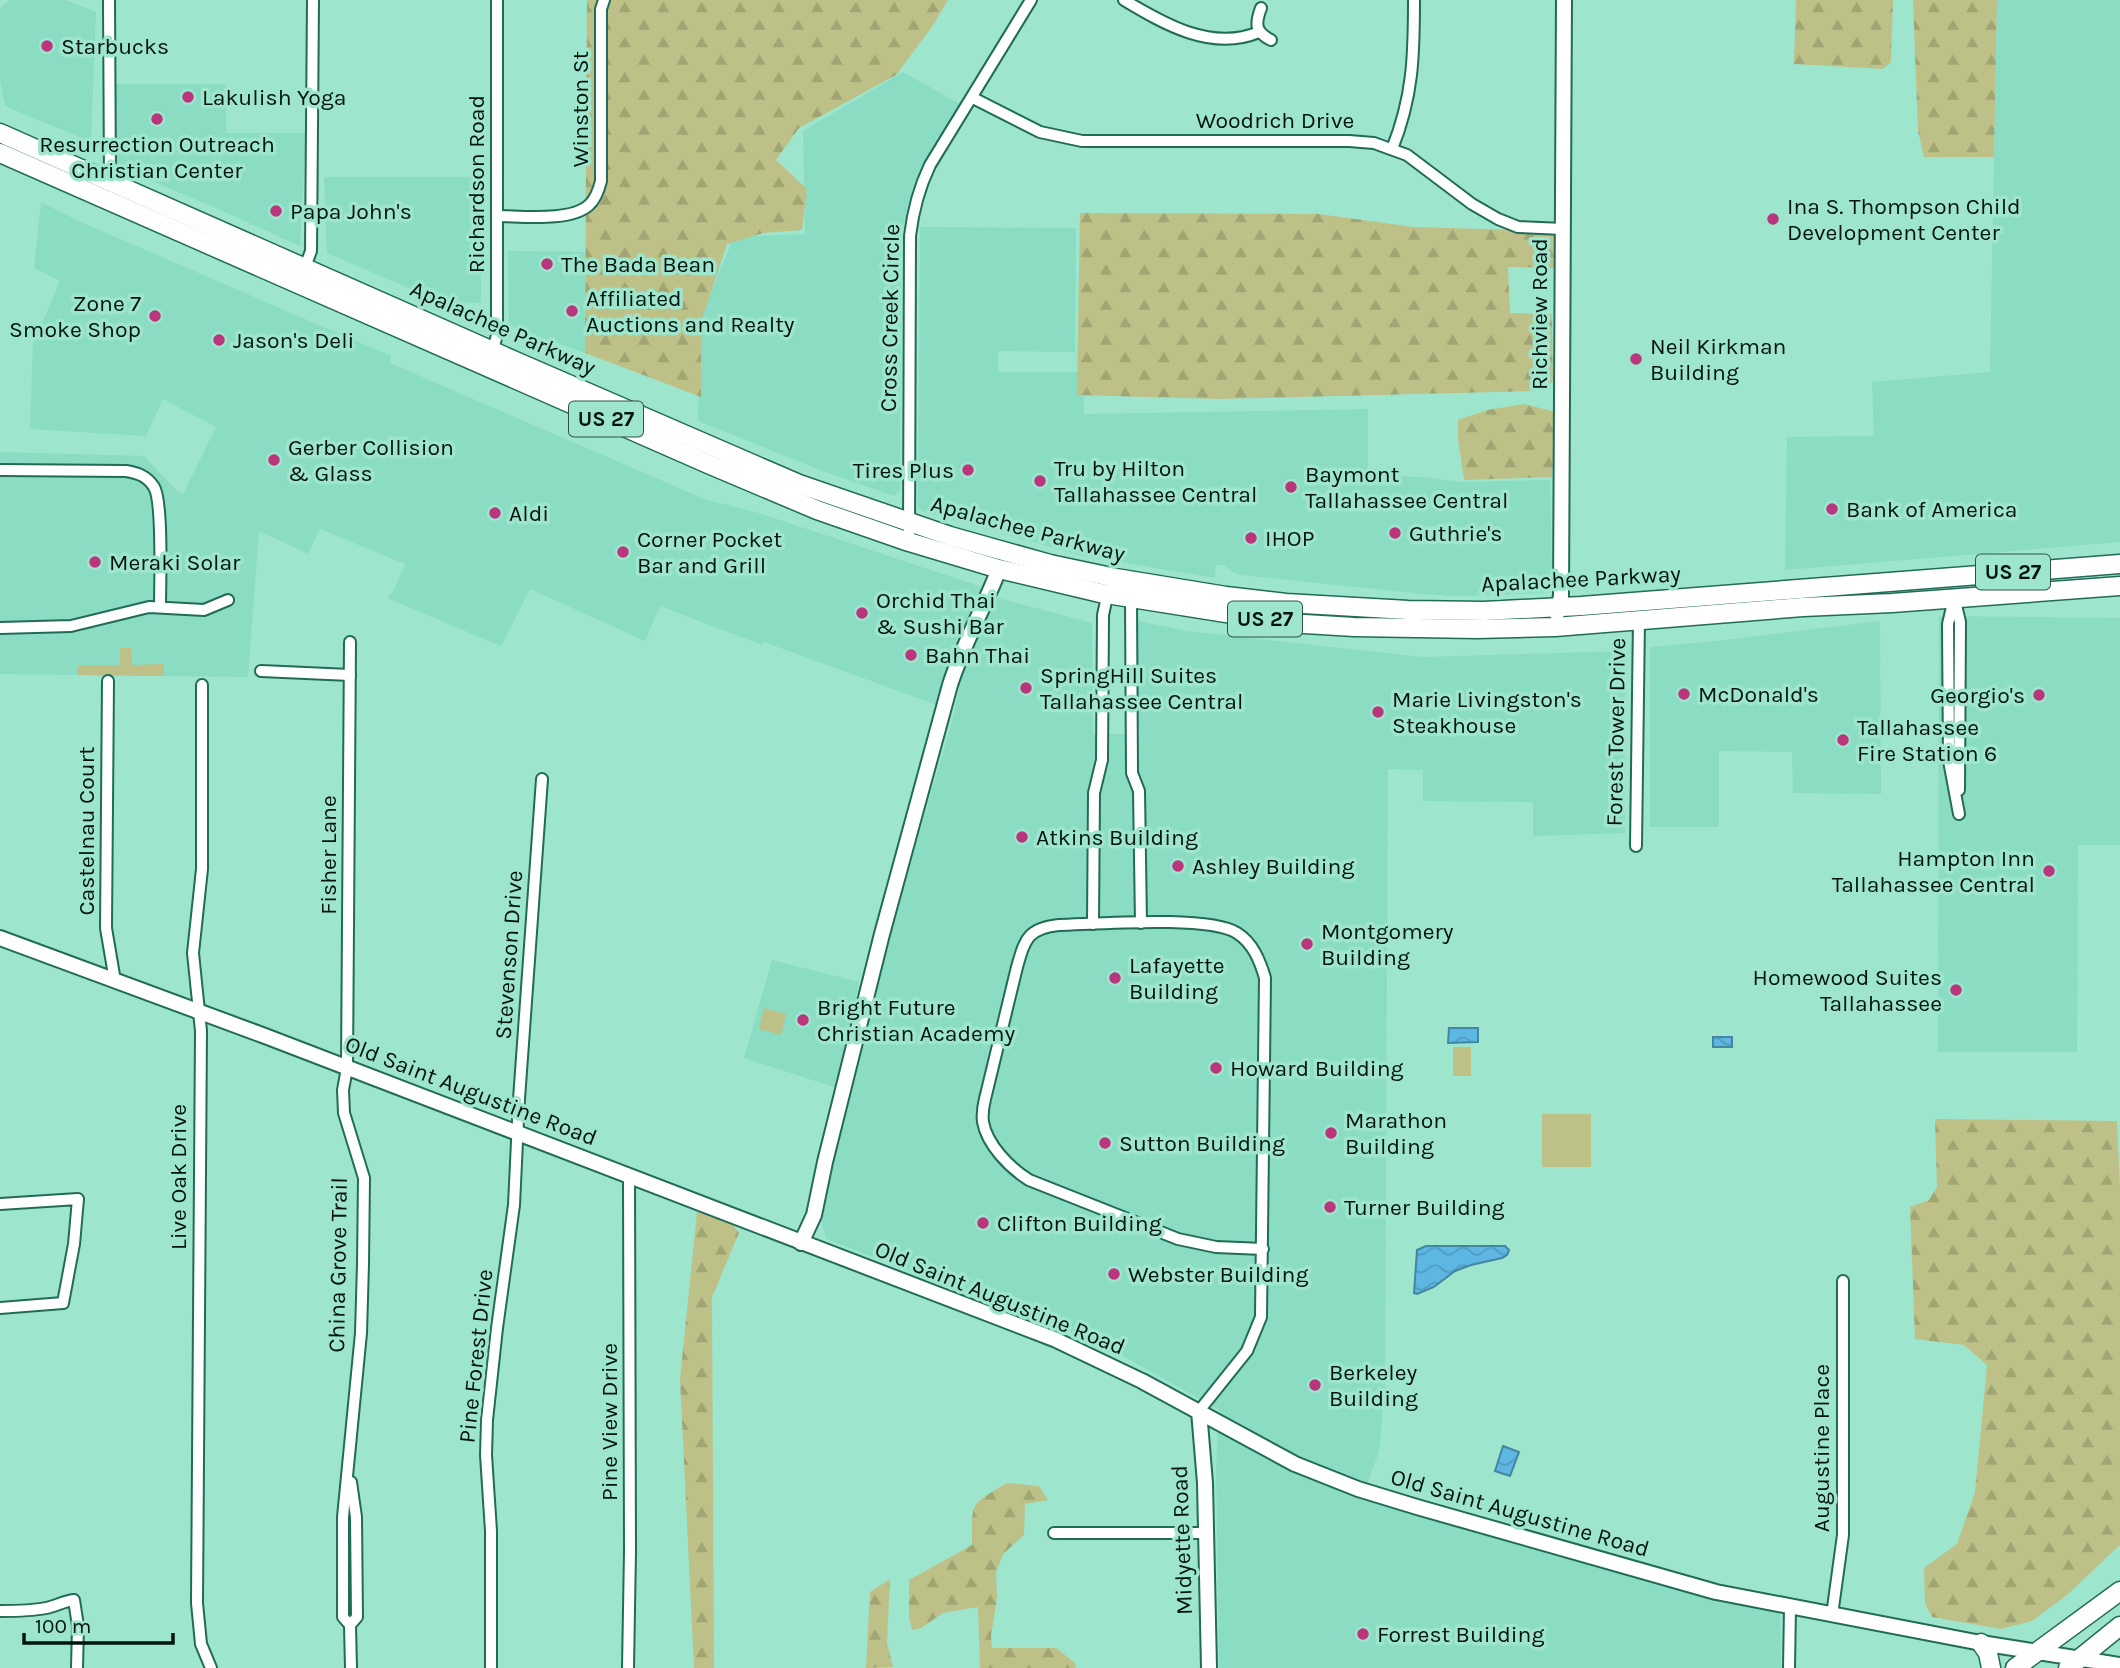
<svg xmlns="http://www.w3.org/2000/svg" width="2120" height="1668" font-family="Karla,sans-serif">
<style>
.built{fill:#8adcc2}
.forest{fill:url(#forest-firs)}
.green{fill:#bdc187}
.water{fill:url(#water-waves);stroke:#4286a2;stroke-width:2}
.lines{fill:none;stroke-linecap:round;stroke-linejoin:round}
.minor-casing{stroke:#216b57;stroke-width:14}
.tertiary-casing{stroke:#216b57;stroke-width:18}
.primary-casing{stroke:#216b57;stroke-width:21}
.minor{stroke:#fff;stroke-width:10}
.tertiary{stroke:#fff;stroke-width:14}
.primary{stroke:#fff;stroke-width:18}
.poi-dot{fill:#b9357c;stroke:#9ee5ce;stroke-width:2.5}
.labels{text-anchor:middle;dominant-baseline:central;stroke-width:7;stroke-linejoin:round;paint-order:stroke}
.shield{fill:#9ee5ce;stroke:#2f5347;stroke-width:2}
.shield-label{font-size:21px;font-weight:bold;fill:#00140d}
.poi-label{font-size:23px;fill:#00140d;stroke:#9ee5ce;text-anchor:start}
.street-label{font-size:23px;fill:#00140d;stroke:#9ee5ce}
</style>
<defs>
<pattern id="forest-firs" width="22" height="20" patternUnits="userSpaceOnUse" patternTransform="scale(1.75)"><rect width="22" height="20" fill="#bdc187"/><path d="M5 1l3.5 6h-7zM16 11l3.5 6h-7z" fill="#a1a573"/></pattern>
<pattern id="water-waves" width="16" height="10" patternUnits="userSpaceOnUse" patternTransform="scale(1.75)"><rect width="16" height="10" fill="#5eb7e2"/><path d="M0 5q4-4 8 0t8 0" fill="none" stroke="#509cc1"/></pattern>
</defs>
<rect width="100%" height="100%" fill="#9ee5ce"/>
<g class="built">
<polygon points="10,0 65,0 96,12 91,142 5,106 0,81 0,8"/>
<polygon points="1997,0 2120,0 2120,542 1785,570 1787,437 1874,436 1872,382 1990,372"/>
<polygon points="903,72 960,104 924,164 909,200 901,233 900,491 894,496 822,471 698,421 700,319 734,237 805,234 803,131"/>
<polygon points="114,84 226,84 226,133 306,133 300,246 225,212 114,165"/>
<polygon points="324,177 481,177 481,303 442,302 327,253"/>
<polygon points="41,202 85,224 391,356 390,363 704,499 759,513 982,587 959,633 937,705 764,642 762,645 660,606 645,641 530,589 501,646 387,598 394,590 405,564 320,529 308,554 259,531 248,677 0,674 0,452 144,456 177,491 183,494 216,427 163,399 146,436 30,429 33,344 60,281 34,268"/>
<polygon points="920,227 1076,228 1075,352 998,351 998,372 1083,372 1084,414 1368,409 1368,475 1423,477 1460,482 1550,480 1552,578 1546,593 1460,596 1422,594 1241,575 1232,572 1224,565 1216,565 1215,578 1083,556 924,512 918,508"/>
<polygon points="508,251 585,252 585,353 509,326"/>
<polygon points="994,597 1092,623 1093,734 1137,734 1138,621 1187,631 1423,657 1625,651 1625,833 1533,836 1533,802 1423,801 1423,770 1388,769 1385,1387 1379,1452 1361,1499 1704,1598 1780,1612 1781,1668 1219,1668 1216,1468 1219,1410 1098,1342 826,1239 820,1218 890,935 952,721 967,655"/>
<polygon points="1939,616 2120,618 2120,845 2078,845 2077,1052 1938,1052"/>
<polygon points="1880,621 1881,794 1793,793 1792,752 1719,751 1719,827 1650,827 1650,647 1717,641"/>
<polygon points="772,960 859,982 837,1088 744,1058"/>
</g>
<g class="forest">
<polygon points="587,0 948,0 932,27 896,75 799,128 776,160 807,189 802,230 764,233 727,244 701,322 701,397 585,353"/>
<polygon points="1796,0 1893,0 1891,62 1883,69 1794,64"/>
<polygon points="1913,0 1997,0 1994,157 1924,157 1918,131"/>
<polygon points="1080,213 1319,214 1414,227 1557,231 1557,268 1508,267 1510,313 1552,314 1553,381 1548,386 1537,391 1218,399 1077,395"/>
<polygon points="1524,404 1556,412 1552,477 1464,480 1458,439 1458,420 1487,410"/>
<polygon points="1935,1119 2117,1121 2120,1188 2120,1545 2067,1595 2032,1621 2001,1629 1932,1617 1925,1603 1924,1568 1957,1544 1975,1492 1987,1365 1964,1345 1915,1339 1910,1207 1929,1200 1937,1187"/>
<polygon points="697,1212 728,1218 739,1233 712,1297 714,1668 694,1668 680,1379"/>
<path d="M1007 1483 1039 1486 1048 1500 1025 1504 1024 1535 1003 1554 996 1572 997 1598 991 1636 992 1648H1056L1075 1663 1076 1668H980L978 1607 943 1613 921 1628 912 1630 909 1617V1580L972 1545C972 1501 969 1506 1007 1483Z"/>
<polygon points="890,1579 887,1643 893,1667 866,1668 870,1592"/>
</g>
<g class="green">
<polygon points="120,648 131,648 132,665 164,664 164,676 78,675 77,666 120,665"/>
<polygon points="764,1008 786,1014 781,1035 759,1029"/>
<rect x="1453" y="1047" width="18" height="29"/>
<rect x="1542" y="1114" width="49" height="53"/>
</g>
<g class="water">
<polygon points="1449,1028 1478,1028 1478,1042 1448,1043"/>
<rect x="1713" y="1037" width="19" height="10"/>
<polygon points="1426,1246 1505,1246 1509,1250 1507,1255 1502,1258 1471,1265 1455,1271 1434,1287 1417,1294 1414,1293 1417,1250"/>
<polygon points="1503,1446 1519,1452 1510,1476 1495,1471"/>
</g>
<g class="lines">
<defs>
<g id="minor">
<polyline points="109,0 110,181"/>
<path d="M1124 0C1164 24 1212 52 1259 32"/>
<path d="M1261 8C1255 24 1255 32 1271 40"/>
<polyline points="973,98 1040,132 1082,141 1349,141 1374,143 1407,155 1472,204 1498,219 1518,227 1563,229"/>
<path d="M1392 149C1413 97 1414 56 1414 0"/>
<path d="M497 216C521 216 571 222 589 205 596 199 599 189 601 181V9L604 0"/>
<polyline points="305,267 311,251 313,0"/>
<polyline points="492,353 497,335 497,0"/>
<path d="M0 470 126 471C138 473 147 476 154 487 163 501 160 585 160 607"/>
<path d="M909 542 910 236C913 210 919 188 930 165L1031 0"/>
<polyline points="1129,596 1131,598 1132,773 1139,791 1141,923"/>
<polyline points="1954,598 1948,624 1949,761 1959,814"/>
<polyline points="1955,601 1960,622 1959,790"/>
<polyline points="0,628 71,626 149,607 204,610 228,600"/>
<polyline points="350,642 347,1068 343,1090 344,1113 364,1178 363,1264 361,1333 343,1517 343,1617 350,1625"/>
<polyline points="261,671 350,675"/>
<polyline points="108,681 106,928 115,981"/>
<polyline points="202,685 202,869 193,953 201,1031 197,1603 201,1644 211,1668"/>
<polyline points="1636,846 1639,619"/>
<polyline points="1093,924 1094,793 1102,760 1103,615 1108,592"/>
<polyline points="0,1204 78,1199 74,1244 63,1303 0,1308"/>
<path d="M1199 1411 1247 1351 1261 1317 1265 978C1260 961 1253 943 1237 933 1209 915 1097 924 1059 925 1028 928 1025 939 1017 967L985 1099C983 1107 982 1114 983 1122 987 1145 1010 1168 1029 1180L1178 1239 1216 1247 1263 1249"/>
<polyline points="1054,1533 1206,1533"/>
<path d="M0 1611C16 1611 31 1611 46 1608 56 1606 64 1601 74 1600L78 1626 77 1668"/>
<polyline points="1832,1615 1843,1535 1843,1281"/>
<polyline points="351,1668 350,1625 357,1617 356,1517 351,1482"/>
<polyline points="491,1668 491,1531 486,1455 487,1420 497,1328 514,1205 519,1099 542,779"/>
<polyline points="628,1668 630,1551 629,1176"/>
<polyline points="1789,1668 1790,1607"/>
</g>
<g id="tertiary">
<polyline points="1557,614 1561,596 1564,0"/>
<polyline points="0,938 265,1036 1054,1339 1142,1381 1295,1464 1358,1489 1417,1507 1716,1592 1981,1643 2120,1665"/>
<path d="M801 1243 814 1215 825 1162 882 934 950 685C963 644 984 608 999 569"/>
<polyline points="1199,1411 1205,1483 1209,1668"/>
</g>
<g id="primary">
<polyline points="0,133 513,360 799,484 950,536 1050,564 1116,578 1226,596 1286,603 1408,610 1484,611 1581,606 2120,564"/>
<polyline points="0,153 708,464 817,510 909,542 999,569 1100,593 1288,623 1354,627 1477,629 1555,627 1803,607 1892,603 2120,586"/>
<polyline points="1981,1643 1988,1653 1991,1668"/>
<polyline points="2015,1668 2120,1591"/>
<polyline points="2068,1668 2120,1626"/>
</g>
</defs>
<use href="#minor" class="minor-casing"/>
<use href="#tertiary" class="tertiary-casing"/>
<use href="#primary" class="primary-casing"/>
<use href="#minor" class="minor"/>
<use href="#tertiary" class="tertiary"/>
<use href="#primary" class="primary"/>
</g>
<g class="poi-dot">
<circle cx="47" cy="46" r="7"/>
<circle cx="188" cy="97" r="7"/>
<circle cx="157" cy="119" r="7"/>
<circle cx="276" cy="211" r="7"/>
<circle cx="1773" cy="219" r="7"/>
<circle cx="547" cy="264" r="7"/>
<circle cx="572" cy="311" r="7"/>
<circle cx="155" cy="316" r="7"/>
<circle cx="219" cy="340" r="7"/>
<circle cx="1636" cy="359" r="7"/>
<circle cx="274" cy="460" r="7"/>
<circle cx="968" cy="470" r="7"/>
<circle cx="1040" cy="481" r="7"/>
<circle cx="1291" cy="487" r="7"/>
<circle cx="1832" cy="509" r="7"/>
<circle cx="495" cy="513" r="7"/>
<circle cx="1395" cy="533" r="7"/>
<circle cx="1251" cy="538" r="7"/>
<circle cx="623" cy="552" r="7"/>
<circle cx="95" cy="562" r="7"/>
<circle cx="862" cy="613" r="7"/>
<circle cx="911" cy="655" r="7"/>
<circle cx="1026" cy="688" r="7"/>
<circle cx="1684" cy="694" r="7"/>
<circle cx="2039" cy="695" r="7"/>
<circle cx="1378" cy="712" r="7"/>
<circle cx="1843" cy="740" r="7"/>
<circle cx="1022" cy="837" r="7"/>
<circle cx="1178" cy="866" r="7"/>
<circle cx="2049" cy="871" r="7"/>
<circle cx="1307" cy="944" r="7"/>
<circle cx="1115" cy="978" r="7"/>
<circle cx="1956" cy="990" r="7"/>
<circle cx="803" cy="1020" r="7"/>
<circle cx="1216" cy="1068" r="7"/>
<circle cx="1331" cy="1133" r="7"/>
<circle cx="1105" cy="1143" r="7"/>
<circle cx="1330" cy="1207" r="7"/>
<circle cx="983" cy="1223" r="7"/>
<circle cx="1114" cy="1274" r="7"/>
<circle cx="1315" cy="1385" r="7"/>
<circle cx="1363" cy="1634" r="7"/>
</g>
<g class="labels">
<g class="shield">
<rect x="569" y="401.5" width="74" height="35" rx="5"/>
<rect x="1976" y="554.5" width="74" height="35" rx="5"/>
<rect x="1228" y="601.5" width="74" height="35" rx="5"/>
</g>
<g class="shield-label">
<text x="606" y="419">US 27</text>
<text x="2013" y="572">US 27</text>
<text x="1265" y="619">US 27</text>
</g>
<g class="poi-label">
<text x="61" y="46">Starbucks</text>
<text x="202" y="97">Lakulish Yoga</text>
<text x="157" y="144" text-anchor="middle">Resurrection Outreach<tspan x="157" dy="26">Christian Center</tspan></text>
<text x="1787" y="206">Ina S. Thompson Child<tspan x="1787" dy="26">Development Center</tspan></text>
<text x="290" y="211">Papa John's</text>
<text x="561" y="264">The Bada Bean</text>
<text x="586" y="298">Affiliated<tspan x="586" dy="26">Auctions and Realty</tspan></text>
<text x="141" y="303" text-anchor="end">Zone 7<tspan x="141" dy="26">Smoke Shop</tspan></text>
<text x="233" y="340">Jason's Deli</text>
<text x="1650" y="346">Neil Kirkman<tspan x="1650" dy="26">Building</tspan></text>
<text x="288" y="447">Gerber Collision<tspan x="288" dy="26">&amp; Glass</tspan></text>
<text x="1054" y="468">Tru by Hilton<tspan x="1054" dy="26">Tallahassee Central</tspan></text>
<text x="954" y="470" text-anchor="end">Tires Plus</text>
<text x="1305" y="474">Baymont<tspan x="1305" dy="26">Tallahassee Central</tspan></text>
<text x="1846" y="509">Bank of America</text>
<text x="509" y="513">Aldi</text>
<text x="1409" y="533">Guthrie's</text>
<text x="1265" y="538">IHOP</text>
<text x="637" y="539">Corner Pocket<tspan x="637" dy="26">Bar and Grill</tspan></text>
<text x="109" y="562">Meraki Solar</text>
<text x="876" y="600">Orchid Thai<tspan x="876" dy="26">&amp; Sushi Bar</tspan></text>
<text x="925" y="655">Bahn Thai</text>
<text x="1040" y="675">SpringHill Suites<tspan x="1040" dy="26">Tallahassee Central</tspan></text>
<text x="1698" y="694">McDonald's</text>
<text x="2025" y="695" text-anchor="end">Georgio's</text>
<text x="1392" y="699">Marie Livingston's<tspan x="1392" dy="26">Steakhouse</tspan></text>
<text x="1857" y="727">Tallahassee<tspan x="1857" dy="26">Fire Station 6</tspan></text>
<text x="1036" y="837">Atkins Building</text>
<text x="2035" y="858" text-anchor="end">Hampton Inn<tspan x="2035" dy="26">Tallahassee Central</tspan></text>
<text x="1192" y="866">Ashley Building</text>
<text x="1321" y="931">Montgomery<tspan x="1321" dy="26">Building</tspan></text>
<text x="1129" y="965">Lafayette<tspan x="1129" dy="26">Building</tspan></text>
<text x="1942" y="977" text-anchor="end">Homewood Suites<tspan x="1942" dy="26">Tallahassee</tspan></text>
<text x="817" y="1007">Bright Future<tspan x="817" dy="26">Christian Academy</tspan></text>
<text x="1230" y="1068">Howard Building</text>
<text x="1345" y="1120">Marathon<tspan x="1345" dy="26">Building</tspan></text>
<text x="1119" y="1143">Sutton Building</text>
<text x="1344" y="1207">Turner Building</text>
<text x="997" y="1223">Clifton Building</text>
<text x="1128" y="1274">Webster Building</text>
<text x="1329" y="1372">Berkeley<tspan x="1329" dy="26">Building</tspan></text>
<text x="1377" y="1634">Forrest Building</text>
</g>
<g class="street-label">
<text transform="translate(580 109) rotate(-90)">Winston St</text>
<text x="1275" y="120">Woodrich Drive</text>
<text transform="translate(476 184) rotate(-90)">Richardson Road</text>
<text transform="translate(1539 314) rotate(-90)">Richview Road</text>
<text transform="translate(890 318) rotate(-89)">Cross Creek Circle</text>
<text transform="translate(503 328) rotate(24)">Apalachee Parkway</text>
<text transform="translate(1028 529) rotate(15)">Apalachee Parkway</text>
<text transform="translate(1581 579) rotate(-3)">Apalachee Parkway</text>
<text transform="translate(1616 732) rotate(-89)">Forest Tower Drive</text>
<text transform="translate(86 831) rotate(-90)">Castelnau Court</text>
<text transform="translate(328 855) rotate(-90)">Fisher Lane</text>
<text transform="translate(509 955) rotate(-86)">Stevenson Drive</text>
<text transform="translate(471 1091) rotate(21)">Old Saint Augustine Road</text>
<text transform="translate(178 1177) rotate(-90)">Live Oak Drive</text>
<text transform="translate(338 1265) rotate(-89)">China Grove Trail</text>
<text transform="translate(1000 1298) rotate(22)">Old Saint Augustine Road</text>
<text transform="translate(476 1356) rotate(-84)">Pine Forest Drive</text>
<text transform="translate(609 1422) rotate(-90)">Pine View Drive</text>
<text transform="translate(1821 1448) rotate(-90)">Augustine Place</text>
<text transform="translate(1520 1513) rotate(16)">Old Saint Augustine Road</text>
<text transform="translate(1182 1540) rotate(-92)">Midyette Road</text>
</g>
</g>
<path d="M24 1633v10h149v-10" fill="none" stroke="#00140d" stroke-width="3.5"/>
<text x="35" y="1633" font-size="21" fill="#00140d" stroke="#9ee5ce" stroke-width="5" paint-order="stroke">100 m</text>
</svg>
